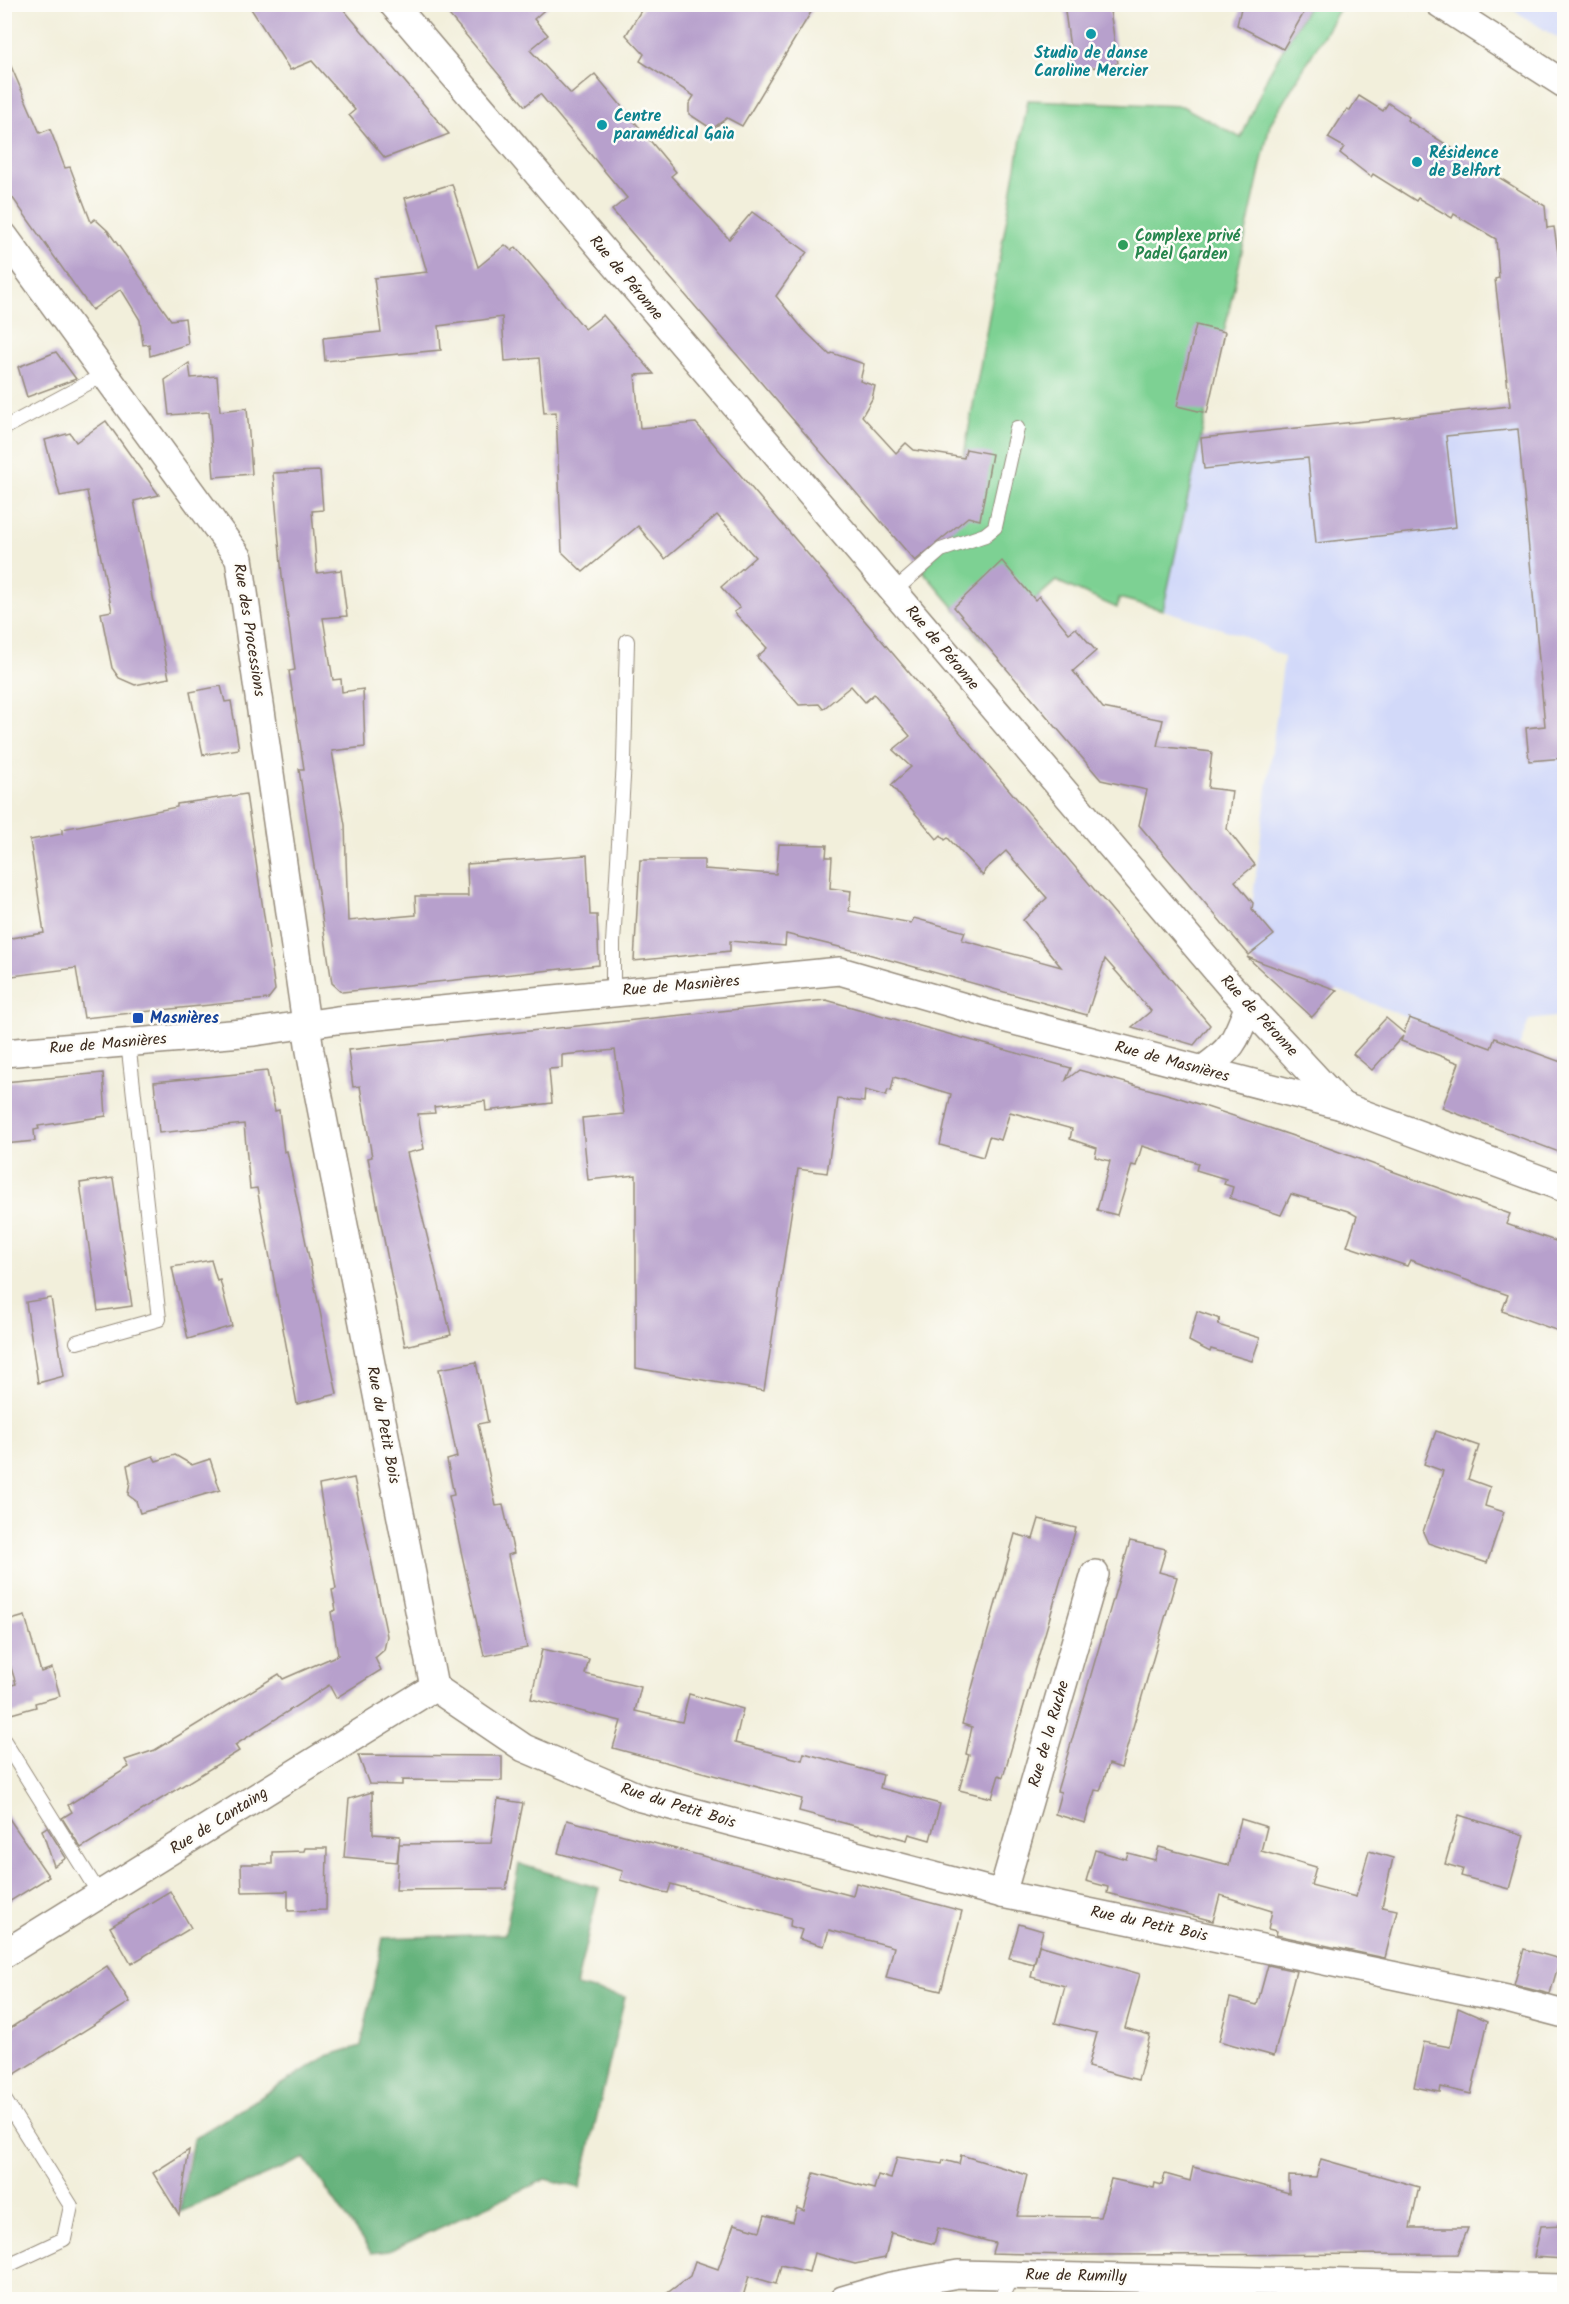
<svg xmlns="http://www.w3.org/2000/svg" width="1569" height="2304" font-family="Kalam,sans-serif">
<style>
.built{fill:#d2d9f9}
.green{fill:#7dd193;stroke:#5c7e58;stroke-width:1.5}
.forest{fill:#66b37d;stroke:#506e4e;stroke-width:1.5}
.building{fill:#b7a0cc}
.lines{fill:none;stroke-linecap:round;stroke-linejoin:round}
.lane-casing{stroke:#968c7c;stroke-width:16}
.street-casing{stroke:#968c7c;stroke-width:30}
.lane{stroke:#fff;stroke-width:14}
.street{stroke:#fff;stroke-width:27}
.culture-dot{fill:#0f9aa8;stroke:#fdfcf7;stroke-width:2}
.leisure-dot{fill:#2e9e5b;stroke:#fdfcf7;stroke-width:2}
.transit-dot{fill:#1a4fb4;stroke:#fdfcf7;stroke-width:2}
.labels{text-anchor:middle;dominant-baseline:central;stroke-width:5;stroke-linejoin:round;paint-order:stroke}
.culture-label{font-size:16px;font-weight:bold;fill:#0d838f;stroke:#fdfcf7;text-anchor:start}
.leisure-label{font-size:16px;font-weight:bold;fill:#27864d;stroke:#fdfcf7;text-anchor:start}
.street-label{font-size:16px;fill:#3b2a1e;stroke:#fdfcf7}
.transit-label{font-size:16px;font-weight:bold;fill:#164399;stroke:#fdfcf7;text-anchor:start}
</style>
<rect width="100%" height="100%" fill="#fdfcf7"/>
<filter id="ink" filterUnits="userSpaceOnUse"><feTurbulence type="fractalNoise" baseFrequency=".0167" numOctaves="2"/><feDisplacementMap in="SourceGraphic" scale="12" xChannelSelector="R" yChannelSelector="G"/><feConvolveMatrix kernelMatrix="1 2 1 2 8 2 1 2 1" color-interpolation-filters="sRGB"/></filter>
<filter id="wash" filterUnits="userSpaceOnUse"><feTurbulence type="fractalNoise" baseFrequency=".008" numOctaves="4" result="noise"/><feDisplacementMap in="SourceGraphic" scale="24" xChannelSelector="R" yChannelSelector="G"/><feGaussianBlur stdDeviation="1.35" result="paint"/><feColorMatrix in="noise" values="0 0 0 0 0 0 0 0 0 0 0 0 0 0 0 0 0 1.4 0 .05"/><feComposite in="paint" operator="in"/></filter>
<g filter="url(#wash)">
<rect width="100%" height="100%" fill="#f2efdb"/>
<g class="built">
<polygon points="1505,5 1564,5 1564,42"/>
<polygon points="1564,401 1564,1016 1529,1020 1514,1061 1486,1047 1282,969 1271,980 1246,951 1284,657 1241,635 1163,610 1201,438"/>
</g>
<polygon class="green" points="1309,5 1342,5 1270,124 1163,610 1119,598 1117,608 1056,581 985,644 917,564 950,533 1028,100 1182,106 1241,138 1268,75"/>
<polygon class="forest" points="519,1864 599,1888 576,1986 625,1997 580,2188 546,2179 389,2251 371,2253 305,2158 180,2212 193,2139 327,2056 361,2046 383,1938 505,1934"/>
<g id="blocks">
<g class="building">
<polygon points="248,4 339,4 449,134 385,158 349,115 355,110 312,61 290,70"/>
<polygon points="440,4 551,4 534,19 548,35 530,50 571,94 595,74 676,172 671,176 729,239 752,212 807,252 776,296 803,329 830,355 832,353 864,364 860,381 875,386 872,399 862,416 896,453 906,443 914,450 964,458 966,449 992,454 980,520 968,517 915,561 612,210 627,198 540,94 525,106"/>
<polygon points="645,4 816,4 742,126 727,118 712,129 689,114 689,104 694,96 640,61 644,54 626,35"/>
<polygon points="1064,4 1109,4 1118,64 1073,70"/>
<polygon points="1242,4 1309,4 1283,49 1237,25"/>
<polygon points="7,57 40,133 50,129 65,168 70,167 91,222 95,219 108,231 171,320 185,318 188,344 150,356 149,344 143,345 140,320 121,289 92,310 7,190 4,183 4,108"/>
<polygon points="1359,96 1383,111 1388,103 1409,117 1407,120 1545,206 1547,228 1554,227 1561,272 1563,303 1559,304 1564,369 1564,758 1529,761 1526,728 1545,726 1518,429 1446,436 1456,527 1434,530 1316,543 1308,458 1204,469 1201,438 1510,406 1495,279 1499,278 1496,239 1454,214 1452,218 1418,198 1416,201 1373,174 1371,177 1340,153 1344,147 1328,138 1347,109 1350,110"/>
<polygon points="452,184 478,267 505,245 512,251 516,247 585,329 603,315 654,374 635,375 640,428 696,423 1210,1025 1194,1045 1132,1027 1151,1011 1105,959 1087,1015 868,954 786,934 785,946 730,941 730,951 634,961 640,860 704,860 704,869 776,874 779,844 827,845 826,857 832,857 830,888 851,891 849,911 911,923 914,918 965,932 962,940 1061,967 1023,920 1047,898 1006,851 985,870 983,876 948,838 945,840 941,835 937,839 891,785 911,767 893,750 910,736 874,694 865,702 851,686 823,709 819,704 799,705 757,657 767,648 734,612 740,608 721,587 755,557 717,515 665,559 638,526 583,572 562,552 556,412 544,413 539,358 505,361 502,317 439,326 441,350 325,361 323,338 381,332 374,278 427,272 405,198"/>
<polygon points="1196,325 1225,332 1207,413 1177,406"/>
<polygon points="56,352 76,379 27,397 18,367"/>
<polygon points="189,363 191,378 217,376 220,411 247,408 252,474 214,477 209,412 169,415 165,380"/>
<polygon points="106,421 159,495 134,501 169,678 135,685 119,678 112,668 101,613 112,611 87,491 60,496 45,440 70,433 76,442"/>
<polygon points="320,471 323,510 312,511 317,573 341,570 347,616 323,618 333,680 341,679 342,692 363,689 365,747 332,751 345,825 348,921 416,915 415,896 468,896 467,864 587,855 590,915 597,915 599,965 342,992 332,983 299,769 304,769 289,671 295,670 282,576 273,473"/>
<polygon points="1002,561 1035,600 1039,596 1069,633 1076,628 1096,651 1073,671 1103,708 1163,720 1157,746 1212,752 1208,788 1232,791 1227,829 1255,865 1235,881 1253,903 1252,909 1274,935 1249,955 1139,825 1147,790 1101,780 954,607"/>
<polygon points="221,686 225,702 231,701 239,749 203,755 190,692"/>
<polygon points="246,794 275,990 268,999 84,1018 76,968 4,977 4,939 44,933 30,840 62,834 62,829 177,807 177,804"/>
<polygon points="1247,957 1337,990 1312,1017"/>
<polygon points="826,1000 1071,1068 1066,1080 1079,1070 1174,1096 1323,1146 1510,1214 1506,1224 1564,1244 1564,1333 1502,1311 1508,1295 1410,1260 1407,1266 1347,1246 1357,1216 1348,1211 1291,1194 1281,1215 1230,1198 1233,1187 1224,1184 1226,1179 1196,1170 1198,1163 1142,1146 1136,1166 1132,1165 1117,1215 1097,1210 1110,1161 1095,1157 1097,1148 1070,1139 1072,1129 1010,1112 1001,1140 989,1137 983,1157 940,1145 951,1094 894,1077 891,1091 888,1090 886,1096 865,1090 864,1102 838,1099 827,1173 798,1169 764,1391 636,1368 636,1175 588,1180 582,1118 624,1114 615,1050 562,1055 562,1068 549,1069 552,1103 486,1111 485,1101 434,1107 435,1113 418,1114 424,1149 407,1153 451,1335 405,1346 368,1158 372,1157 360,1086 353,1087 348,1050"/>
<polygon points="1386,1018 1404,1033 1409,1018 1491,1048 1495,1038 1564,1063 1564,1154 1442,1108 1459,1063 1401,1041 1403,1036 1372,1070 1353,1054"/>
<polygon points="267,1071 275,1111 279,1110 284,1152 287,1151 337,1394 297,1404 257,1188 250,1189 244,1124 159,1133 154,1082"/>
<polygon points="103,1073 106,1116 38,1126 39,1129 34,1130 35,1141 4,1144 4,1082"/>
<polygon points="113,1178 132,1306 98,1311 80,1183"/>
<polygon points="211,1260 217,1281 220,1280 232,1326 188,1339 172,1267"/>
<polygon points="51,1298 64,1376 38,1383 26,1302"/>
<polygon points="1197,1311 1220,1319 1218,1325 1260,1338 1252,1361 1211,1349 1210,1352 1189,1341"/>
<polygon points="476,1362 488,1422 478,1424 496,1506 503,1505 514,1553 508,1555 527,1648 484,1656 449,1496 454,1495 447,1460 457,1457 439,1369"/>
<polygon points="1436,1431 1479,1446 1468,1479 1490,1487 1485,1506 1504,1512 1487,1563 1428,1543 1423,1532 1443,1471 1424,1464"/>
<polygon points="175,1455 192,1465 210,1459 220,1490 140,1513 136,1501 128,1495 130,1481 127,1465 153,1456 156,1461"/>
<polygon points="354,1478 387,1636 384,1650 375,1658 381,1670 336,1698 329,1685 235,1745 239,1751 81,1848 62,1818 72,1812 68,1805 129,1767 125,1760 155,1750 279,1674 283,1679 338,1655 331,1612 336,1610 332,1590 336,1589 319,1485"/>
<polygon points="1039,1519 1076,1528 1003,1777 999,1775 992,1798 959,1790 969,1755 966,1754 972,1727 962,1724 1015,1534 1033,1539"/>
<polygon points="1130,1541 1166,1549 1159,1572 1177,1577 1121,1768 1109,1764 1100,1791 1095,1790 1085,1823 1055,1814 1061,1792 1057,1791"/>
<polygon points="25,1616 41,1672 52,1668 60,1696 35,1703 36,1707 4,1716 4,1687 16,1684 4,1645 4,1622"/>
<polygon points="542,1649 589,1659 585,1674 641,1687 635,1711 682,1722 689,1694 743,1709 735,1743 802,1760 804,1753 883,1775 880,1788 940,1804 930,1840 909,1834 907,1840 799,1811 802,1799 613,1748 621,1721 531,1699"/>
<polygon points="358,1755 502,1756 502,1781 402,1780 402,1785 369,1784"/>
<polygon points="372,1792 373,1834 400,1836 397,1862 344,1857 349,1799"/>
<polygon points="498,1799 523,1803 506,1889 396,1890 399,1844 491,1843"/>
<polygon points="4,1811 49,1877 4,1905"/>
<polygon points="1459,1815 1524,1835 1509,1889 1461,1876 1463,1869 1445,1864"/>
<polygon points="1241,1819 1267,1827 1261,1851 1316,1867 1311,1885 1356,1897 1369,1851 1393,1858 1382,1907 1397,1910 1385,1958 1276,1935 1277,1931 1268,1929 1272,1911 1220,1895 1213,1921 1107,1893 1108,1887 1086,1881 1095,1850 1126,1859 1128,1853 1155,1860 1159,1847 1229,1865"/>
<polygon points="567,1820 853,1896 856,1883 962,1911 941,1991 886,1978 894,1947 829,1930 824,1946 799,1939 802,1930 790,1926 791,1918 671,1884 668,1893 657,1891 620,1880 623,1871 558,1853"/>
<polygon points="47,1827 66,1858 54,1866 42,1830"/>
<polygon points="305,1848 327,1848 326,1910 288,1911 288,1891 242,1892 241,1864 272,1864 272,1852 304,1851"/>
<polygon points="170,1891 191,1928 131,1964 110,1927"/>
<polygon points="1019,1924 1043,1931 1034,1964 1009,1958"/>
<polygon points="1039,1945 1140,1974 1125,2028 1150,2035 1138,2080 1088,2067 1097,2033 1055,2023 1065,1986 1031,1977"/>
<polygon points="1524,1949 1560,1959 1550,1994 1514,1985"/>
<polygon points="1268,1965 1296,1971 1274,2056 1219,2041 1230,1998 1257,2005"/>
<polygon points="107,1966 130,2002 4,2081 4,2032"/>
<polygon points="1458,2008 1488,2021 1471,2094 1441,2087 1440,2092 1414,2087 1424,2042 1450,2047"/>
<polygon points="189,2150 179,2215 153,2173"/>
<polygon points="961,2155 1027,2175 1017,2216 1100,2217 1111,2179 1154,2188 1155,2183 1162,2185 1165,2174 1190,2181 1193,2167 1289,2193 1289,2176 1316,2177 1321,2159 1419,2187 1410,2228 1468,2228 1458,2254 1067,2255 992,2253 995,2243 938,2228 934,2244 891,2233 885,2258 855,2264 814,2253 809,2272 781,2265 776,2284 749,2276 742,2300 658,2300 690,2276 695,2261 718,2269 734,2224 760,2231 765,2215 793,2222 797,2208 804,2211 814,2173 874,2189 878,2175 891,2179 897,2157 942,2164 943,2160 959,2164"/>
<polygon points="1564,2225 1564,2259 1534,2257 1541,2226"/>
</g>
</g>
</g>
<g filter="url(#ink)">
<use href="#blocks" fill-opacity="0" stroke="#968c7c" stroke-width="1.5"/>
<g class="lines">
<defs>
<g id="lane">
<polyline points="4,428 105,374"/>
<polyline points="894,591 941,550 985,535 995,527 1017,428"/>
<polyline points="613,992 613,943 624,761 627,641"/>
<polyline points="77,1342 159,1319 128,1042"/>
<polyline points="4,1741 100,1895"/>
<polyline points="4,2099 71,2206 64,2239 4,2267"/>
<polyline points="1000,2300 1012,2275"/>
</g>
<g id="street">
<polyline points="393,4 1230,986 1342,1106"/>
<polyline points="1440,4 1564,84"/>
<polyline points="4,236 239,558 310,1051 434,1687 524,1748 641,1798 1002,1894 1507,1999 1564,2014"/>
<polyline points="4,1053 254,1032 337,1020 840,971 999,1017 1342,1106 1564,1188"/>
<path d="M1202 1070C1234 1048 1235 1041 1249 1005"/>
<polyline points="1002,1894 1095,1574"/>
<polyline points="4,1954 434,1687"/>
<polyline points="843,2300 891,2286 958,2274 1564,2288"/>
</g>
</defs>
<use href="#lane" class="lane-casing"/>
<use href="#street" class="street-casing"/>
<use href="#lane" class="lane"/>
<use href="#street" class="street"/>
</g>
</g>
<g class="culture-dot">
<circle cx="1091" cy="34" r="6"/>
<circle cx="602" cy="125" r="6"/>
<circle cx="1417" cy="162" r="6"/>
</g>
<circle class="leisure-dot" cx="1123" cy="245" r="6"/>
<rect class="transit-dot" x="132" y="1012" width="12" height="12" rx="3"/>
<g class="labels">
<g class="culture-label">
<text x="1091" y="53" text-anchor="middle">Studio de danse<tspan x="1091" dy="18">Caroline Mercier</tspan></text>
<text x="614" y="116">Centre<tspan x="614" dy="18">paramédical Gaïa</tspan></text>
<text x="1429" y="153">Résidence<tspan x="1429" dy="18">de Belfort</tspan></text>
</g>
<g class="leisure-label">
<text x="1135" y="236">Complexe privé<tspan x="1135" dy="18">Padel Garden</tspan></text>
</g>
<g class="street-label">
<text transform="translate(626 278) rotate(50)">Rue de Péronne</text>
<text transform="translate(249 630) rotate(81)">Rue des Processions</text>
<text transform="translate(942 648) rotate(50)">Rue de Péronne</text>
<text transform="translate(681 986) rotate(-5)">Rue de Masnières</text>
<text transform="translate(1259 1016) rotate(47)">Rue de Péronne</text>
<text transform="translate(108 1044) rotate(-5)">Rue de Masnières</text>
<text transform="translate(1172 1062) rotate(15)">Rue de Masnières</text>
<text transform="translate(383 1425) rotate(79)">Rue du Petit Bois</text>
<text transform="translate(1049 1734) rotate(-74)">Rue de la Ruche</text>
<text transform="translate(678 1806) rotate(17)">Rue du Petit Bois</text>
<text transform="translate(219 1821) rotate(-32)">Rue de Cantaing</text>
<text transform="translate(1149 1924) rotate(12)">Rue du Petit Bois</text>
<text transform="translate(1076 2276) rotate(1)">Rue de Rumilly</text>
</g>
<g class="transit-label">
<text x="150" y="1018">Masnières</text>
</g>
</g>
<rect width="1569" height="2304" fill="none" stroke="#fdfcf7" stroke-width="24"/>
</svg>
